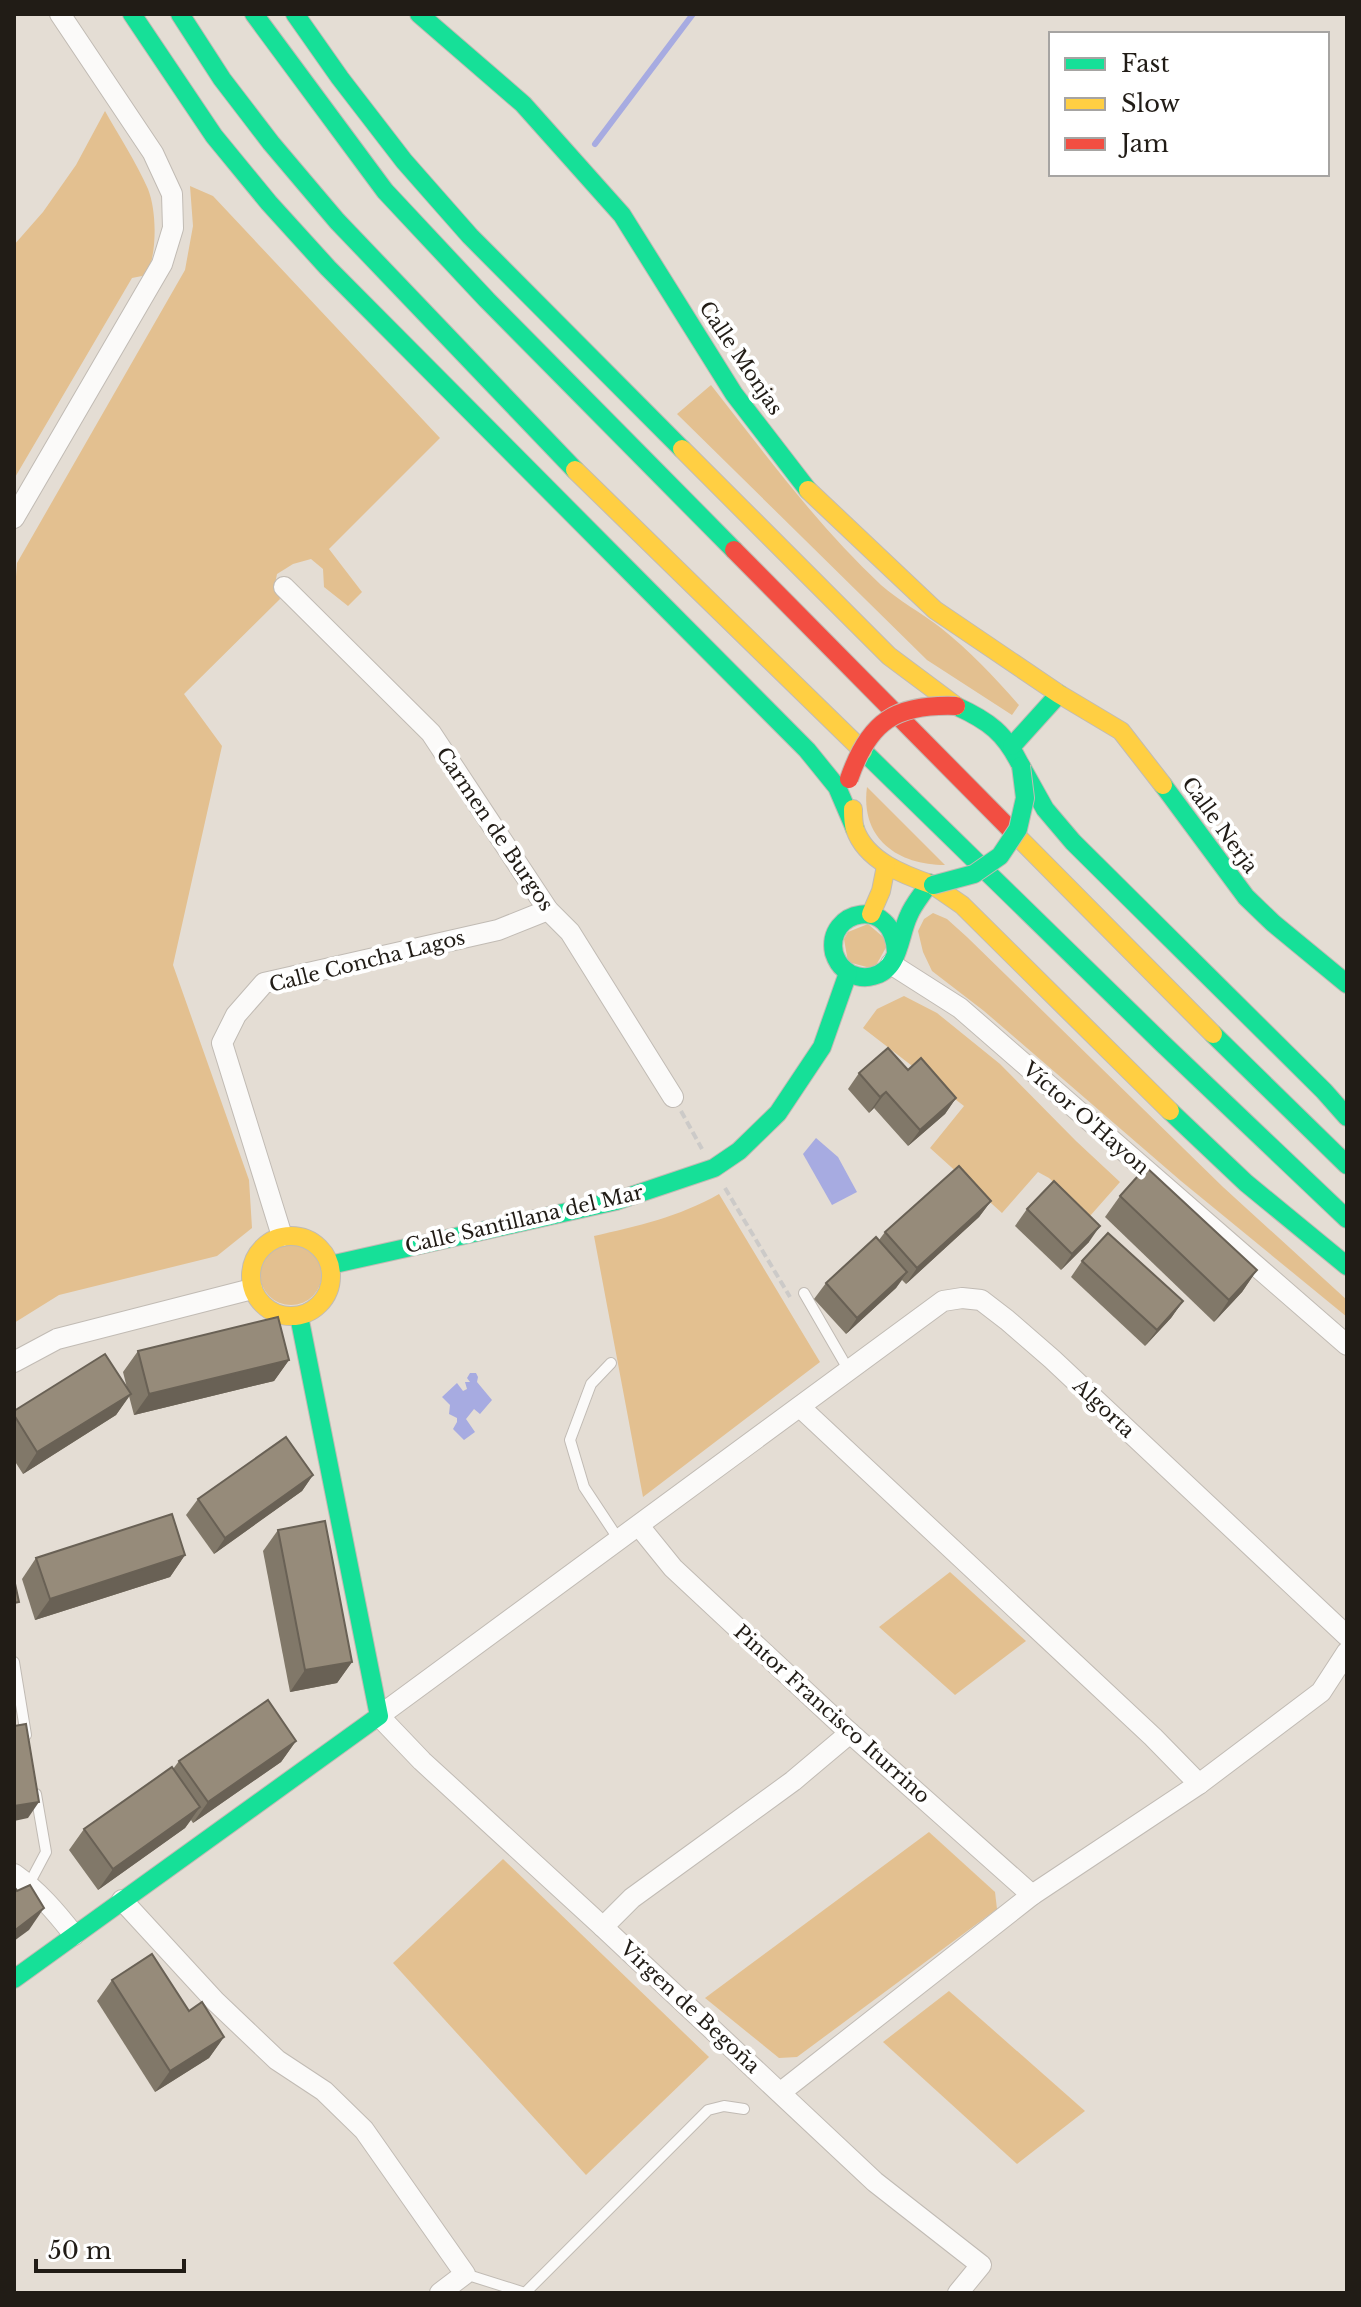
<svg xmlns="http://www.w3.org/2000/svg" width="1361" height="2307" font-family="'Libre Baskerville',serif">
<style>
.green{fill:#e3c090}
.water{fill:#a7abe1}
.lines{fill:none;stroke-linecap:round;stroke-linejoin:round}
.stream{stroke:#a7abe1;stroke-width:6}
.lane-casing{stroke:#c1bbb4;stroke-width:12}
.street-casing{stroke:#c1bbb4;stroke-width:22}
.fast-casing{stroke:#c1bbb4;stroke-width:20}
.slow-casing{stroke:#c1bbb4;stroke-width:20}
.jam-casing{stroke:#c1bbb4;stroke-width:20}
.path{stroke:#cccac8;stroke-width:4;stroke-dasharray:8 4;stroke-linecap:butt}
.lane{stroke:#fbfaf9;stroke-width:10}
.street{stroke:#fbfaf9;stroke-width:20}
.fast{stroke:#16e098;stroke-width:18}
.slow{stroke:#ffcf43;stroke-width:18}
.jam{stroke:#f24e42;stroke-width:18}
.fast-bridge-casing{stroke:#c1bbb4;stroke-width:20;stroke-linecap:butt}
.jam-bridge-casing{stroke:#c1bbb4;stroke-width:20;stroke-linecap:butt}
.fast-bridge{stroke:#16e098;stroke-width:18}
.jam-bridge{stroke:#f24e42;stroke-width:18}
.wall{fill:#817869}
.shaded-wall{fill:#696155}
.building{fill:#968b7a;stroke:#696155;stroke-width:2}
.labels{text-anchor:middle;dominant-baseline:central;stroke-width:8;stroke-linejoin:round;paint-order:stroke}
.street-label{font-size:20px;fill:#211c16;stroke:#fff}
</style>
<rect width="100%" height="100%" fill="#e4ddd4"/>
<g class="green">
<path d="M105 111C119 136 136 162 148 189 157 212 157 252 147 275L132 278 14 479V245L43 212 76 165Z"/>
<polygon points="190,186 213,196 440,438 329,549 362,592 348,606 324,587 323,569 311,559 293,564 277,574 275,584 280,599 184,694 222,746 173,965 249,1180 252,1228 217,1256 59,1295 14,1323 14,604 17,563 185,270 193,226"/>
<path d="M711 385C765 454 817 525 881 585 899 601 922 613 941 628 969 650 995 678 1019 705L1012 715 927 660 677 414Z"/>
<path d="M867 787 945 865C898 865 860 839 867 787Z"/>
<polygon points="933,913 947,919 967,937 1223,1187 1347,1300 1347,1317 1181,1181 984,1011 932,971 923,952 918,931 924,919"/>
<polygon points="868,924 889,942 874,969 848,962 844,939 848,932"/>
<polygon points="904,996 937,1013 1000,1064 1076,1141 1120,1182 1090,1216 1049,1178 1038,1172 1002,1213 930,1148 964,1106 863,1028 877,1009"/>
<path d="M719 1194 820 1362 643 1497 594 1236C637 1226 679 1217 719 1194Z"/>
<circle cx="291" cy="1274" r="31"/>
<polygon points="950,1572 1026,1641 955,1695 879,1627"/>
<polygon points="929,1832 995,1892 997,1909 797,2057 779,2058 705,1998"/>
<polygon points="503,1859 709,2057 586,2175 393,1963"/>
<polygon points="949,1991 1085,2111 1017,2164 883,2042"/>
</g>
<g class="water">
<polygon points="816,1138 838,1157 857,1192 832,1205 803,1154"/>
<polygon points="470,1373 476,1373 478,1377 477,1382 492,1400 480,1414 474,1409 466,1419 475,1432 464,1440 453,1429 457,1422 457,1418 449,1414 450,1405 442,1397 457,1383 463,1391 467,1389 465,1382 470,1382 467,1378"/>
</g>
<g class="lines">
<polyline class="stream" points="595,144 693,14"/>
<defs>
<g id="lane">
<polyline points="804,1293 848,1369"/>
<polyline points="611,1363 591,1384 570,1440 584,1487 619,1540"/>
<polyline points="14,1662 26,1735"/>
<polyline points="29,1884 46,1852 36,1794"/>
<polyline points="465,2274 525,2293"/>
<polyline points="525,2293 708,2110 724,2106 744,2109"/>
</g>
<g id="street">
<polyline points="14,518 162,264 173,228 172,194 153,153 60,14"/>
<polyline points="284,587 431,733 548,910 570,932 673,1097"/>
<polyline points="891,964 960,1008 1347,1345"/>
<polyline points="282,1236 222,1043 236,1015 264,983 498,930 548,910"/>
<polyline points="14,1362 57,1339 252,1289"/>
<polyline points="800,1407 1153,1737 1199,1784"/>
<polyline points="639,1526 673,1568 850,1733 1032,1895"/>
<path d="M14 1874C38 1891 56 1912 74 1935"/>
<polyline points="122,1900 215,2001 277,2060 324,2091 364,2130 465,2274 440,2293"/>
<polyline points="603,1927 632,1898 793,1781 850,1733"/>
<polyline points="781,2092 1032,1895 1199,1784 1321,1692 1347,1652"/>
<polyline points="958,2293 981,2265 875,2182 603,1927 422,1761 379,1716 943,1301 962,1298 981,1300 1007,1320 1052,1359 1347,1636"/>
</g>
<g id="fast">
<polyline points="132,14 214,136 269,203 328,268 807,750 837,787 855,829"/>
<polyline points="180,14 222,79 271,143 337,221 575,470"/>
<polyline points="254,14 385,191 487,300 734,550"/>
<polyline points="295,14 340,78 404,161 470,236 682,449"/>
<polyline points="419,14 523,104 622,215 734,394 808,490"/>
<path d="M956 706C989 721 1005 733 1021 766"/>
<polyline points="1012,746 1059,694"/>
<polyline points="863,751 1162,1043 1347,1219"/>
<polyline points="1021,766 1045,809 1073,842 1324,1091 1347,1117"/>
<polyline points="1163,785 1246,897 1273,923 1347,984"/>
<path d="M896 952C893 894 825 910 834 953 836 959 839 965 844 969 851 976 863 979 873 976 900 970 899 935 909 915 914 903 923 894 929 883"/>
<polyline points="1213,1034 1347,1165"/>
<polyline points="1170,1111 1246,1183 1347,1266"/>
<polyline points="330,1265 616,1201 714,1168 739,1151 778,1113 822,1047 848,973"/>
<polyline points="14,1979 379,1716 299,1316"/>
</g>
<g id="slow">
<polyline points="682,449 889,656 956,706"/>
<polyline points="575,470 863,751"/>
<polyline points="808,490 935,610 1059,694 1121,731 1163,785"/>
<path d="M853 809C853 815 853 823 855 829 866 861 904 875 933 885"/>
<polyline points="1009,828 1213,1034"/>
<polyline points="933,885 962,905 1170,1111"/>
<polyline points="871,914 881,891 886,866"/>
<circle cx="291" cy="1276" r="40"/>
</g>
<polyline id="jam" points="734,550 1009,828"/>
</defs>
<use href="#lane" class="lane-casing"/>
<use href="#street" class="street-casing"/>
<use href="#fast" class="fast-casing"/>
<use href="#slow" class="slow-casing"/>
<use href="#jam" class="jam-casing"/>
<g class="path">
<polyline points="681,1111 702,1149"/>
<polyline points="725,1188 790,1297"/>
</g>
<use href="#lane" class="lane"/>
<use href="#street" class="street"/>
<use href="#fast" class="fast"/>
<use href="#slow" class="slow"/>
<use href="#jam" class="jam"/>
<defs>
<polyline id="fast-bridge" points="933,885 974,874 1000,856 1018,829 1025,798 1021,766"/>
<path id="jam-bridge" d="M849 779C869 721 895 704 956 706"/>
</defs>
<use href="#fast-bridge" class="fast-bridge-casing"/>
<use href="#jam-bridge" class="jam-bridge-casing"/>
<use href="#fast-bridge" class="fast-bridge"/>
<use href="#jam-bridge" class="jam-bridge"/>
</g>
<g class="wall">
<polygon points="908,1070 956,1098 945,1114 908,1146 874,1108 869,1113 848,1089 859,1073"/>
<polygon points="1120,1196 1257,1270 1242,1292 1214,1322 1105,1217"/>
<polygon points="991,1201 979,1217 906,1284 902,1280 896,1288 846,1334 814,1299 826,1283 879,1240 885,1232"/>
<polygon points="1027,1209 1089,1242 1061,1270 1015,1226"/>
<polygon points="1082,1261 1183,1301 1171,1318 1145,1346 1071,1277"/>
<polygon points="138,1351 289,1360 274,1381 134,1415 129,1396 116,1415 23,1474 14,1460 14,1411 127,1388 123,1372"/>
<polygon points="313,1475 302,1491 214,1554 186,1515 198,1499"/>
<polygon points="278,1530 352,1662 337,1683 290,1692 263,1551"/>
<polygon points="185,1555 170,1577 35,1620 22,1579 36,1558"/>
<polygon points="296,1741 281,1762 193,1823 191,1820 185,1828 98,1890 69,1850 84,1829 173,1769 179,1761"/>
<polygon points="112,1980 189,2011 224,2037 209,2058 155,2092 97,2001"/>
</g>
<g class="shaded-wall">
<polygon points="886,1092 874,1108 869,1113 880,1097"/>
<polygon points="956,1098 945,1114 908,1146 920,1130"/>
<polygon points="991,1201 979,1217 906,1284 917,1268"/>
<polygon points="1100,1226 1089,1242 1061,1270 1072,1254"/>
<polygon points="1257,1270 1242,1292 1214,1322 1229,1300"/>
<polygon points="907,1272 896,1288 846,1334 857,1318"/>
<polygon points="1183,1301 1171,1318 1145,1346 1157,1330"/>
<polygon points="289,1360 274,1381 134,1415 149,1394"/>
<polygon points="131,1394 116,1415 23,1474 37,1452"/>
<polygon points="313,1475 302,1491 214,1554 225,1538"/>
<polygon points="185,1555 170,1577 35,1620 50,1599"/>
<polygon points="352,1662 337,1683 290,1692 305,1670"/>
<polygon points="296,1741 281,1762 193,1823 208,1802"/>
<polygon points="39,1802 28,1818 14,1821 14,1806"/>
<polygon points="200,1807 185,1828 98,1890 113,1869"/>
<polygon points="44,1908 29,1930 14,1941 14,1931"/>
<polygon points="224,2037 209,2058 155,2092 170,2071"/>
</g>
<g class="building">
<polygon points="888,1048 908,1070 921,1058 956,1098 920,1130 886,1092 880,1097 859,1073"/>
<polygon points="959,1166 991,1201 917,1268 885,1232"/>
<polygon points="1146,1167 1257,1270 1229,1300 1120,1196"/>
<polygon points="1054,1181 1100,1226 1072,1254 1027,1209"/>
<polygon points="1108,1233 1183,1301 1157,1330 1082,1261"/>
<polygon points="876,1237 907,1272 857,1318 826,1283"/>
<polygon points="278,1317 289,1360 149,1394 138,1351"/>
<polygon points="105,1354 131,1394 37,1452 14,1415 14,1411"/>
<polygon points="286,1437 313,1475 225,1538 198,1499"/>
<polygon points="172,1514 185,1555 50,1599 36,1558"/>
<polygon points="325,1521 352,1662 305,1670 278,1530"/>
<polygon points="14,1579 19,1602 14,1603"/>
<polygon points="268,1700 296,1741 208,1802 179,1761"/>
<polygon points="26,1724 39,1802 14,1806 14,1726"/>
<polygon points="172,1767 200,1807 113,1869 84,1829"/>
<polygon points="30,1885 44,1908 14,1931 14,1886 17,1891"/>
<polygon points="152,1954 189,2011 202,2002 224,2037 170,2071 112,1980"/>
</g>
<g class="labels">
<g class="street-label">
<text transform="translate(741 358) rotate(56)">Calle Monjas</text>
<text transform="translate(1220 825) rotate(54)">Calle Nerja</text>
<text transform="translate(495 829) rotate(56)">Carmen de Burgos</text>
<text transform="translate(367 961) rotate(-14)">Calle Concha Lagos</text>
<text transform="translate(1086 1118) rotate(41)">Víctor O'Hayon</text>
<text transform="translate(524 1219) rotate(-13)">Calle Santillana del Mar</text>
<text transform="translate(1104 1408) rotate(43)">Algorta</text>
<text transform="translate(832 1714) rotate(42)">Pintor Francisco Iturrino</text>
<text transform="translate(690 2007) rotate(43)">Virgen de Begoña</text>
</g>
</g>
<rect width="1361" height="2307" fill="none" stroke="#211c16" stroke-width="32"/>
<rect x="1049" y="32" width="280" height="144" fill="#ffffff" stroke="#a6a4a2" stroke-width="2"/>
<rect x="1065" y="58" width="40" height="12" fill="#16e098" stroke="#a6a4a2" stroke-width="2"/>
<text x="1121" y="72" font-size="24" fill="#211c16">Fast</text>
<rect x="1065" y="98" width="40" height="12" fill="#ffcf43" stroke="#a6a4a2" stroke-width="2"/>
<text x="1121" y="112" font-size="24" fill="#211c16">Slow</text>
<rect x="1065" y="138" width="40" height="12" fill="#f24e42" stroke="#a6a4a2" stroke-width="2"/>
<text x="1121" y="152" font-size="24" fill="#211c16">Jam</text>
<path d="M36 2259v12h148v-12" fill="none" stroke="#211c16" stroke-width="4"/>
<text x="48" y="2259" font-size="24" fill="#211c16" stroke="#ffffff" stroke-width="6" paint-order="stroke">50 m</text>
</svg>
